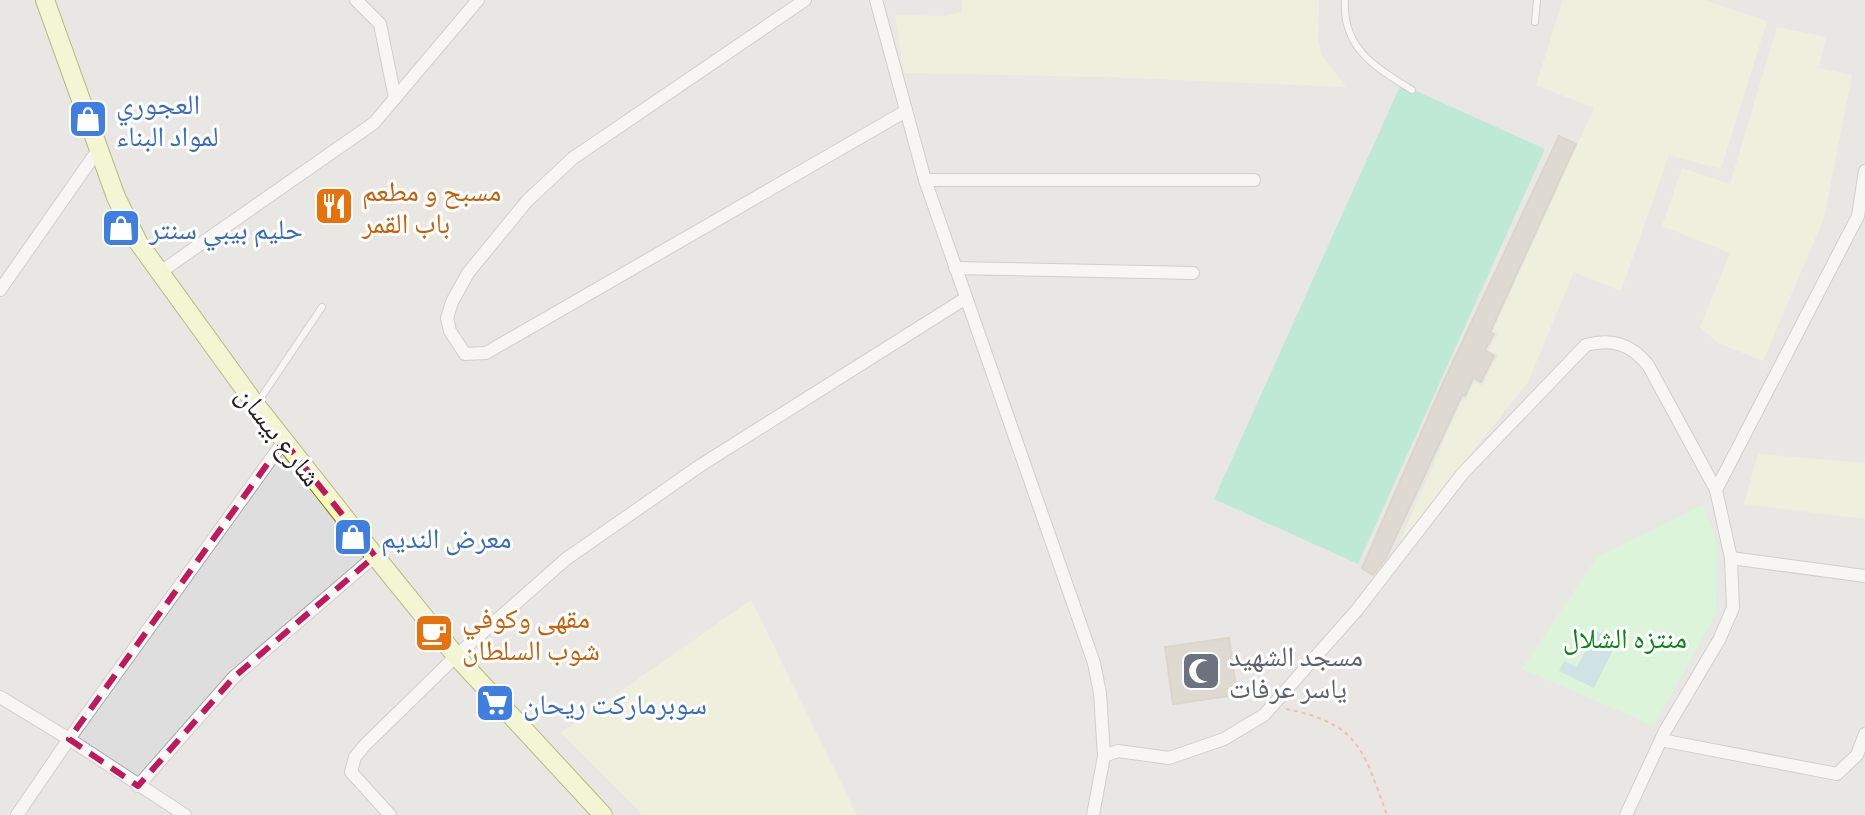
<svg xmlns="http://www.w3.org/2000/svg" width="1865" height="815" font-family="Manrope,'Noto Naskh Arabic',sans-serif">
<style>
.residential{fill:#dfdede}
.farmland{fill:#eef0d2}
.park{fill:#c4fcc9}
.pitch{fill:#82e3bf}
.water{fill:#a6d3e0}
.building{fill:#c7beb6;stroke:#c4b5a8;stroke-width:2}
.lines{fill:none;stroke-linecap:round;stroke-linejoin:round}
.lane-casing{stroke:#a8a8a8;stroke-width:8}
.street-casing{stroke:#a8a8a8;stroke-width:14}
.secondary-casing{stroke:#707f00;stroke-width:20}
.path{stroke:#ff7b6a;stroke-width:2;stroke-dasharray:4 4;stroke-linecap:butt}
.lane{stroke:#fff;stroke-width:6}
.street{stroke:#fff;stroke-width:12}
.secondary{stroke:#f8fcba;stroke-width:18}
.marked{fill:none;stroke:#c2185b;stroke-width:6;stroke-dasharray:16 10;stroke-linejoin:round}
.labels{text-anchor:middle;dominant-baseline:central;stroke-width:6;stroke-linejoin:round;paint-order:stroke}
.shop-label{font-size:28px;fill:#366cbe;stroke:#fff;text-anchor:start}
.food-label{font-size:28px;fill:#c56008;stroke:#fff;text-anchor:start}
.street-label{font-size:28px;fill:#212121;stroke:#fff}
.park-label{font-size:28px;fill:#078613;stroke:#fff}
.worship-label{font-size:28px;fill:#5b616d;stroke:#fff;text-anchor:start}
</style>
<rect width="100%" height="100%" fill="#f1eee7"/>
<rect class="residential" x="0" y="0" width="1865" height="815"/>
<g class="farmland">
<polygon points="962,0 1319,0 1318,40 1322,56 1346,87 1109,77 904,73 895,15 945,16 962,12"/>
<polygon points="1563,0 1704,0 1767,21 1721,169 1669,155 1621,291 1574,272 1528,382 1399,543 1462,400 1465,401 1474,382 1482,386 1498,355 1489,350 1498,334 1493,331 1594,108 1536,85"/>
<polygon points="1777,27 1826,37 1819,68 1852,75 1824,218 1763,361 1718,343 1700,327 1730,253 1662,226 1682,168 1730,184"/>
<polygon points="1758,454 1865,463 1865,519 1744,504"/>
<polygon points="751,600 857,815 643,815 561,733"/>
</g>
<polygon class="park" points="1703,505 1717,543 1716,613 1654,726 1522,669 1597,557"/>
<polygon class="pitch" points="1401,84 1545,149 1358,564 1214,499"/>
<polygon class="water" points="1596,631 1617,642 1594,688 1559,671 1564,661 1577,667"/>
<g class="building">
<polygon points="1559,136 1576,144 1490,332 1494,334 1485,350 1494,356 1481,382 1473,378 1465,396 1462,395 1386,558 1373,575 1362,568 1443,383"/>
<polygon points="1229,638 1237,695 1173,704 1165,647"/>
</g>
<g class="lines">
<defs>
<g id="lane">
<path d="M1345 0C1342 48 1375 67 1412 90"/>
<polyline points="1535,22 1537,0"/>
<polyline points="258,402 322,307"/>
</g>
<g id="street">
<polyline points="356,0 380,24 395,98"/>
<polyline points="805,0 573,158 527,201 468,273 452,302 447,318 450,331 465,354 486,353 906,111"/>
<path d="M876 0 925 180 1094 663 1100 693 1104 756 1118 751 1169 758 1224 739 1264 715 1357 610 1463 473 1586 345C1612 338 1631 344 1648 365L1716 490"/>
<polyline points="925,180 1254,180"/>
<polyline points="955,268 1193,273"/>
<polyline points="159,273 374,123 478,0"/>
<polyline points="0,290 98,150"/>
<polyline points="1731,558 1865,576"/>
<polyline points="0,697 69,739 284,441"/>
<polyline points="1661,740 1837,774 1857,755 1865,734"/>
<polyline points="138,786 234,677 375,556"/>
<polyline points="17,815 69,739 185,815"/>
<polyline points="390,815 351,772 355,757 365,745 456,656 566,559 701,465 966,298"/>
<polyline points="1093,815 1104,756"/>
<polyline points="1626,815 1665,731 1719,640 1733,608 1731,558 1716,490 1858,216 1865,171"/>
</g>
<polyline id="secondary" points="45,0 116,197 138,242 256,405 375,556 456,656 603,815"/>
</defs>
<use href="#lane" class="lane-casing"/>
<use href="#street" class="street-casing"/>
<use href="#secondary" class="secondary-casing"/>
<path class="path" d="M1286 709C1360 724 1363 750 1387 815"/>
<use href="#lane" class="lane"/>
<use href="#street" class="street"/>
<use href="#secondary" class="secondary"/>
</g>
<path d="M0 0H1865V815H0ZM284 441 375 556 234 677 138 786 69 739Z" fill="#f1eee7" fill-opacity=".55" fill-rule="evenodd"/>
<path class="marked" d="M284 441 375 556 234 677 138 786 69 739Z"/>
<defs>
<symbol id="shop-square" viewBox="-11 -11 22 22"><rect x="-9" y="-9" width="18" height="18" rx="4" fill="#3f7fe0" stroke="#fff"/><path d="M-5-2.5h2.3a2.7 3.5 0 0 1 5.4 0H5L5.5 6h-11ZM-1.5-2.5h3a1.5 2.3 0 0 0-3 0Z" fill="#fff"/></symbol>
<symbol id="restaurant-square" viewBox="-11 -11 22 22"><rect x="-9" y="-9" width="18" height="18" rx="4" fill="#e8710a" stroke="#fff"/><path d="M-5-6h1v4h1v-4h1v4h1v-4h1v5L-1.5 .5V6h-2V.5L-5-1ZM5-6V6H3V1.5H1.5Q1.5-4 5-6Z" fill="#fff"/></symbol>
<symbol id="cafe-square" viewBox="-11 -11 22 22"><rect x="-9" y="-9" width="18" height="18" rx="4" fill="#e8710a" stroke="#fff"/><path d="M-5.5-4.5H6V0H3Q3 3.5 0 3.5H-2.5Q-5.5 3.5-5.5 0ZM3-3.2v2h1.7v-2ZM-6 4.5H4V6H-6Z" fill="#fff"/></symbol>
<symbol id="mosque-square" viewBox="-11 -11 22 22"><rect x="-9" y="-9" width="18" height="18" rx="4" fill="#6b7280" stroke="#fff"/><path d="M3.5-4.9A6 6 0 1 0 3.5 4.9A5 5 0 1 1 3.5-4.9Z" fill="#fff"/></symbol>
<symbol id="supermarket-square" viewBox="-11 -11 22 22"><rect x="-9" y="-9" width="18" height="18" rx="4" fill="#3f7fe0" stroke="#fff"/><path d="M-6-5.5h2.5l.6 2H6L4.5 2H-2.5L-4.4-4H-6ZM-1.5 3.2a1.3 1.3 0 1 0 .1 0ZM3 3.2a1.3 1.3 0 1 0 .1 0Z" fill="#fff"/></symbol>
</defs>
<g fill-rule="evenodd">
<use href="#shop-square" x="66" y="97" width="44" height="44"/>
<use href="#restaurant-square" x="312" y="184" width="44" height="44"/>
<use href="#shop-square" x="99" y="206" width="44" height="44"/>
<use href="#shop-square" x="331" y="515" width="44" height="44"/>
<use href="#cafe-square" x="412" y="611" width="44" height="44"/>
<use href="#mosque-square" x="1179" y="649" width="44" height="44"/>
<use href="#supermarket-square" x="473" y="681" width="44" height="44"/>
</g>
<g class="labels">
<g class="shop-label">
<text x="116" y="103">العجوري<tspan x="116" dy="32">لمواد البناء</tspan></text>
<text x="149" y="228">حليم بيبي سنتر</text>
<text x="381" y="537">معرض النديم</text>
<text x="523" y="703">سوبرماركت ريحان</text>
</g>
<g class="food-label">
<text x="362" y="190">مسبح و مطعم<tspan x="362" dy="32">باب القمر</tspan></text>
<text x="462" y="617">مقهى وكوفي<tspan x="462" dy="32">شوب السلطان</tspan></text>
</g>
<g class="street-label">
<text transform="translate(280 435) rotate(52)">شارع بيسان</text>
</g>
<g class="park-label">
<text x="1625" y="637">منتزه الشلال</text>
</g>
<g class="worship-label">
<text x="1229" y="655">مسجد الشهيد<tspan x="1229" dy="32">ياسر عرفات</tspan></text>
</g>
</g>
</svg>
